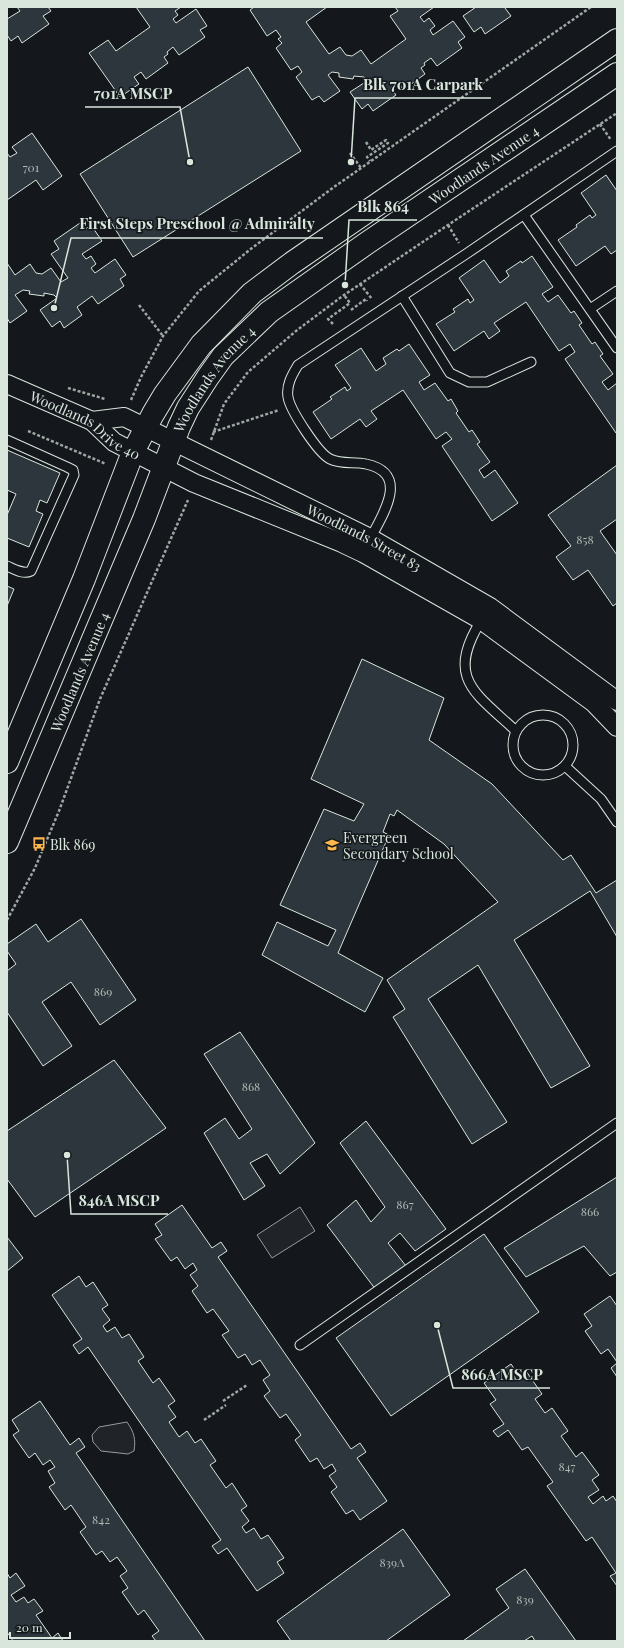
<svg xmlns="http://www.w3.org/2000/svg" width="624" height="1648" font-family="'Playfair Display',serif">
<style>
.green{fill:#202428;stroke:#939e99}
.building{fill:#2c363c;stroke:#d8e6dc}
.lines{fill:none;stroke-linecap:round;stroke-linejoin:round}
.service-casing{stroke:#d8e6dc;stroke-width:11}
.minor-casing{stroke:#d8e6dc;stroke-width:20}
.secondary-casing{stroke:#d8e6dc;stroke-width:24}
.path{stroke:#9da8a2;stroke-width:2.5;stroke-dasharray:3 2;stroke-linecap:butt}
.service{stroke:#14181c;stroke-width:9}
.minor{stroke:#14181c;stroke-width:18}
.secondary{stroke:#14181c;stroke-width:22}
.labels{text-anchor:middle;dominant-baseline:central;stroke-width:3;stroke-linejoin:round;paint-order:stroke}
.number-label{font-size:12px;fill:#adbab4}
.street-label{font-size:14px;fill:#d8e6dc;stroke:#14181c}
.poi-label{font-size:14px;fill:#d8e6dc;stroke:#14181c;text-anchor:start}
.leader{fill:none;stroke:#d8e6dc;stroke-width:1.5}
.callout-dot{fill:#d8e6dc;stroke:#14181c;stroke-width:1.5}
.callout-label{font-size:15px;text-anchor:middle;font-weight:bold;fill:#d8e6dc;stroke:#14181c;stroke-width:3;stroke-linejoin:round;paint-order:stroke}
</style>
<rect width="100%" height="100%" fill="#14181c"/>
<g class="green">
<polygon points="300,1207 315,1231 272,1258 257,1235"/>
<path d="M127 1422C134 1432 136 1439 134 1451L128 1454 101 1451 93 1442 92 1435 99 1427Z"/>
</g>
<g class="building">
<polygon points="17,7 48,7 51,11 43,16 49,24 22,43 18,36 11,41 7,35 7,19 20,11"/>
<polygon points="136,7 181,7 175,11 178,15 173,19 176,23 196,9 207,26 200,30 205,37 179,55 173,47 167,52 168,54 164,57 168,63 146,79 141,72 134,77 139,84 120,97 89,53 108,40 116,51 150,27"/>
<polygon points="254,7 327,7 306,22 329,54 340,47 346,55 352,56 361,50 371,64 406,39 390,16 398,11 395,7 434,7 420,17 424,22 429,18 435,26 430,30 433,35 453,21 465,37 458,42 462,48 437,66 431,58 424,63 425,65 421,68 425,74 403,90 399,83 391,88 396,95 373,111 368,104 362,109 350,92 367,81 364,77 354,76 353,79 339,77 339,73 332,72 328,75 340,91 324,102 319,96 312,100 296,77 302,72 298,66 291,70 276,48 282,43 278,39 281,37 276,30 267,36 250,10"/>
<polygon points="476,7 507,7 505,8 511,16 485,34 481,27 474,32 463,16"/>
<polygon points="248,67 301,151 133,257 80,174"/>
<polygon points="32,133 62,176 43,190 36,180 7,200 7,153 10,157 17,153 12,147"/>
<polygon points="606,175 617,191 617,250 611,254 605,246 576,266 558,240 577,227 576,225 590,215 592,218 596,215 581,193"/>
<polygon points="80,223 84,230 91,225 102,241 82,254 86,259 91,256 96,264 91,268 95,273 115,259 126,275 120,279 124,286 98,304 92,296 77,307 82,315 64,328 60,321 52,327 40,310 57,298 54,295 44,293 44,296 29,294 30,291 23,290 15,295 27,311 10,323 7,318 7,263 15,275 30,264 36,273 42,274 51,268 61,282 68,278 51,254 59,249 54,241"/>
<polygon points="532,256 553,287 542,294 548,302 558,295 571,313 574,311 582,323 579,325 592,344 595,342 603,354 600,356 613,374 602,382 608,390 617,383 617,432 616,433 565,359 575,352 570,344 559,351 526,302 494,323 500,331 489,339 484,331 454,351 436,324 455,312 453,309 468,299 470,303 474,300 459,278 484,260 500,283 509,276 506,271 521,261 522,263"/>
<polygon points="409,344 430,375 419,382 424,390 435,383 448,401 451,399 458,411 456,413 469,432 472,430 480,442 477,444 490,462 479,470 484,478 495,470 518,503 492,521 442,446 452,439 446,432 436,439 403,390 371,411 377,419 366,427 360,419 331,439 313,412 332,399 330,397 345,387 347,391 351,388 335,365 361,348 376,371 386,364 383,358 397,349 399,351"/>
<polygon points="7,450 60,473 47,503 40,500 36,511 43,514 29,547 7,538 7,515 16,494 7,490"/>
<polygon points="617,465 617,519 600,531 617,555 617,603 613,606 588,570 573,580 556,557 571,546 548,515"/>
<polygon points="7,586 14,589 7,606"/>
<polygon points="362,659 444,698 429,740 492,784 563,860 571,855 596,893 617,880 617,937 590,891 514,940 590,1066 551,1088 478,965 428,999 507,1122 472,1144 393,1017 405,1009 387,980 498,902 444,844 397,810 394,816 390,814 383,832 389,835 338,953 383,978 365,1012 262,955 277,922 328,946 336,930 280,905 324,809 354,821 364,804 311,779"/>
<polygon points="81,919 136,1000 100,1025 71,982 42,1002 72,1046 43,1066 7,1012 7,971 16,964 7,951 7,944 36,924 48,942"/>
<polygon points="240,1032 315,1143 280,1174 267,1154 250,1163 265,1186 244,1200 204,1133 225,1118 239,1139 252,1129 204,1054"/>
<polygon points="114,1060 166,1128 35,1217 7,1179 7,1131"/>
<polygon points="366,1121 446,1229 415,1251 400,1233 388,1243 406,1266 376,1290 327,1225 356,1200 371,1222 385,1207 340,1143"/>
<polygon points="617,1177 617,1272 610,1276 584,1246 526,1277 504,1248"/>
<polygon points="182,1205 212,1248 221,1242 227,1251 218,1257 351,1449 360,1443 366,1452 357,1458 387,1501 360,1520 353,1510 346,1514 331,1492 337,1487 329,1476 336,1471 332,1464 324,1469 317,1458 310,1462 295,1440 301,1435 286,1414 280,1418 264,1396 270,1391 263,1380 270,1375 260,1360 252,1365 245,1354 238,1358 222,1335 229,1331 213,1309 207,1313 192,1291 198,1286 190,1275 197,1270 193,1263 185,1269 177,1257 171,1261 155,1239 162,1235 155,1224"/>
<polygon points="484,1234 539,1312 391,1416 336,1338"/>
<polygon points="7,1237 23,1258 7,1271"/>
<polygon points="79,1276 86,1287 93,1282 108,1305 102,1309 110,1320 103,1326 107,1332 115,1327 122,1338 129,1334 144,1357 138,1361 153,1383 159,1378 175,1401 168,1406 176,1417 169,1422 179,1437 187,1431 195,1443 201,1439 216,1461 210,1465 226,1488 232,1483 247,1506 241,1510 249,1521 242,1527 246,1533 254,1528 261,1539 268,1535 284,1558 277,1562 284,1573 257,1591 227,1548 218,1554 212,1546 221,1540 88,1347 79,1354 73,1345 82,1339 52,1295"/>
<polygon points="610,1296 617,1306 617,1362 608,1349 601,1354 585,1331 592,1326 584,1314"/>
<polygon points="617,1363 617,1377 611,1368"/>
<polygon points="511,1364 519,1376 526,1371 542,1394 535,1399 545,1413 552,1408 568,1431 561,1436 576,1457 582,1452 599,1475 592,1480 599,1490 588,1497 593,1504 603,1496 606,1501 613,1496 617,1502 617,1586 610,1576 616,1573 592,1537 586,1541 547,1486 553,1482 528,1447 522,1450 508,1430 498,1437 493,1431 504,1424 490,1404 496,1400 484,1383"/>
<polygon points="40,1401 70,1445 79,1438 85,1447 76,1453 205,1641 156,1641 152,1636 159,1631 144,1610 138,1615 122,1592 128,1588 120,1576 127,1571 117,1557 110,1562 102,1551 96,1555 80,1532 86,1527 71,1505 65,1510 49,1487 55,1483 48,1471 55,1467 50,1460 43,1465 35,1453 29,1458 13,1435 19,1431 12,1420"/>
<polygon points="403,1529 450,1595 386,1641 291,1641 277,1621"/>
<polygon points="525,1569 576,1641 535,1641 532,1636 524,1641 463,1641 509,1608 496,1589"/>
<polygon points="7,1573 10,1578 16,1573 25,1586 11,1595 16,1602 24,1597 28,1603 34,1599 43,1611 36,1615 52,1638 58,1633 63,1641 13,1641 7,1632"/>
</g>
<g class="lines">
<defs>
<g id="service">
<polyline points="524,215 617,348"/>
<polyline points="402,296 450,373 469,382 487,382 531,362"/>
<polyline points="590,309 617,291"/>
<path d="M7 440 67 467 73 470 74 475 31 571C23 575 14 569 7 566"/>
<path d="M369 541C381 517 412 474 366 464 354 461 342 465 330 459 318 453 290 410 288 397 286 385 292 375 298 365L466 254 617 151"/>
<path d="M482 619C445 678 474 692 516 731"/>
<circle cx="543" cy="745" r="30"/>
<polyline points="565,766 601,799 617,822"/>
<polyline points="300,1345 617,1123"/>
</g>
<g id="minor">
<path id="s1" d="M7 384 92 421 114 442 194 483 342 543 363 553 481 620 594 703 617 727"/>
<path id="s2" d="M92 421 124 417 370 538 490 607 617 701"/>
</g>
<g id="secondary">
<polyline points="7,762 84,579 133,452 153,414 165,394 201,345 252,293 292,263 617,40"/>
<path id="s3" d="M7 842 144 519 179 427 188 408 208 377 223 356 269 312 367 243 617 74"/>
</g>
</defs>
<use href="#service" class="service-casing"/>
<use href="#minor" class="minor-casing"/>
<use href="#secondary" class="secondary-casing"/>
<g class="path">
<polyline points="600,124 611,140"/>
<polyline points="366,142 371,150 386,140 388,143 367,157 370,161"/>
<polyline points="350,153 361,168"/>
<polyline points="448,225 459,243"/>
<polyline points="360,284 372,299"/>
<polyline points="139,305 163,336"/>
<polyline points="351,310 366,299 367,301"/>
<polyline points="333,324 328,319 350,303 344,295"/>
<polyline points="68,388 105,399"/>
<polyline points="131,400 141,377 163,336 199,291 252,248 334,187 591,7"/>
<polyline points="28,431 106,464"/>
<polyline points="213,432 279,410"/>
<polyline points="211,440 224,404 248,372 296,331 344,295 448,225 617,113"/>
<polyline points="7,920 35,868 59,811 100,699 188,500"/>
<polyline points="223,1401 247,1385"/>
<polyline points="204,1420 226,1405"/>
</g>
<use href="#service" class="service"/>
<use href="#minor" class="minor"/>
<use href="#secondary" class="secondary"/>
</g>
<defs>
<symbol id="bus-bare" viewBox="-9 -9 18 18"><path d="M-5-6H5V4H4V6H2V4H-2V6H-4V4H-5ZM-3.5-4V0h7V-4ZM-3.5 1.2v1.5H-2V1.2ZM2 1.2v1.5H3.5V1.2Z" fill="#ffb74d" stroke="#14181c" stroke-width="2.5" paint-order="stroke"/></symbol>
<symbol id="school-bare" viewBox="-9 -9 18 18"><path d="M0-5L7-2L0 1L-7-2ZM-4 1L0 2.5L4 1V4Q0 6-4 4Z" fill="#ffb74d" stroke="#14181c" stroke-width="2.5" paint-order="stroke"/></symbol>
</defs>
<g fill-rule="evenodd">
<use href="#bus-bare" x="29" y="834" width="20" height="20"/>
<use href="#school-bare" x="322" y="835" width="20" height="20"/>
</g>
<g class="labels">
<g class="number-label">
<text x="31" y="167">701</text>
<text x="585" y="539">858</text>
<text x="103" y="991">869</text>
<text x="251" y="1086">868</text>
<text x="405" y="1204">867</text>
<text x="590" y="1211">866</text>
<text x="567" y="1466">847</text>
<text x="101" y="1519">842</text>
<text x="392" y="1562">839A</text>
<text x="525" y="1599">839</text>
</g>
<g class="street-label">
<text stroke="none"><textPath href="#s3" startOffset="857">Woodlands Avenue 4</textPath></text>
<text stroke="none"><textPath href="#s3" startOffset="509">Woodlands Avenue 4</textPath></text>
<text stroke="none"><textPath href="#s1" startOffset="89">Woodlands Drive 40</textPath></text>
<text stroke="none"><textPath href="#s2" startOffset="301">Woodlands Street 83</textPath></text>
<text stroke="none"><textPath href="#s3" startOffset="185">Woodlands Avenue 4</textPath></text>
</g>
<g class="poi-label">
<text x="343" y="837">Evergreen<tspan x="343" dy="16">Secondary School</tspan></text>
<text x="50" y="844">Blk 869</text>
</g>
</g>
<path class="leader" d="M351 162L355 98H491M190 162L180 107H85M345 285L349 220H417M54 308L71 238H323M67 1155L71 1214H168M437 1325L453 1388H550"/>
<g class="callout-dot">
<circle cx="351" cy="162" r="4"/>
<circle cx="190" cy="162" r="4"/>
<circle cx="345" cy="285" r="4"/>
<circle cx="54" cy="308" r="4"/>
<circle cx="67" cy="1155" r="4"/>
<circle cx="437" cy="1325" r="4"/>
</g>
<g class="callout-label">
<text x="423" y="90">Blk 701A Carpark</text>
<text x="133" y="99">701A MSCP</text>
<text x="383" y="212">Blk 864</text>
<text x="197" y="229">First Steps Preschool @ Admiralty</text>
<text x="119" y="1206">846A MSCP</text>
<text x="502" y="1380">866A MSCP</text>
</g>
<rect width="624" height="1648" fill="none" stroke="#d8e6dc" stroke-width="16"/>
<path d="M10 1632v6h60v-6" fill="none" stroke="#d8e6dc" stroke-width="2"/>
<text x="16" y="1632" font-size="12" fill="#d8e6dc" stroke="#14181c" stroke-width="3" paint-order="stroke">20 m</text>
</svg>
